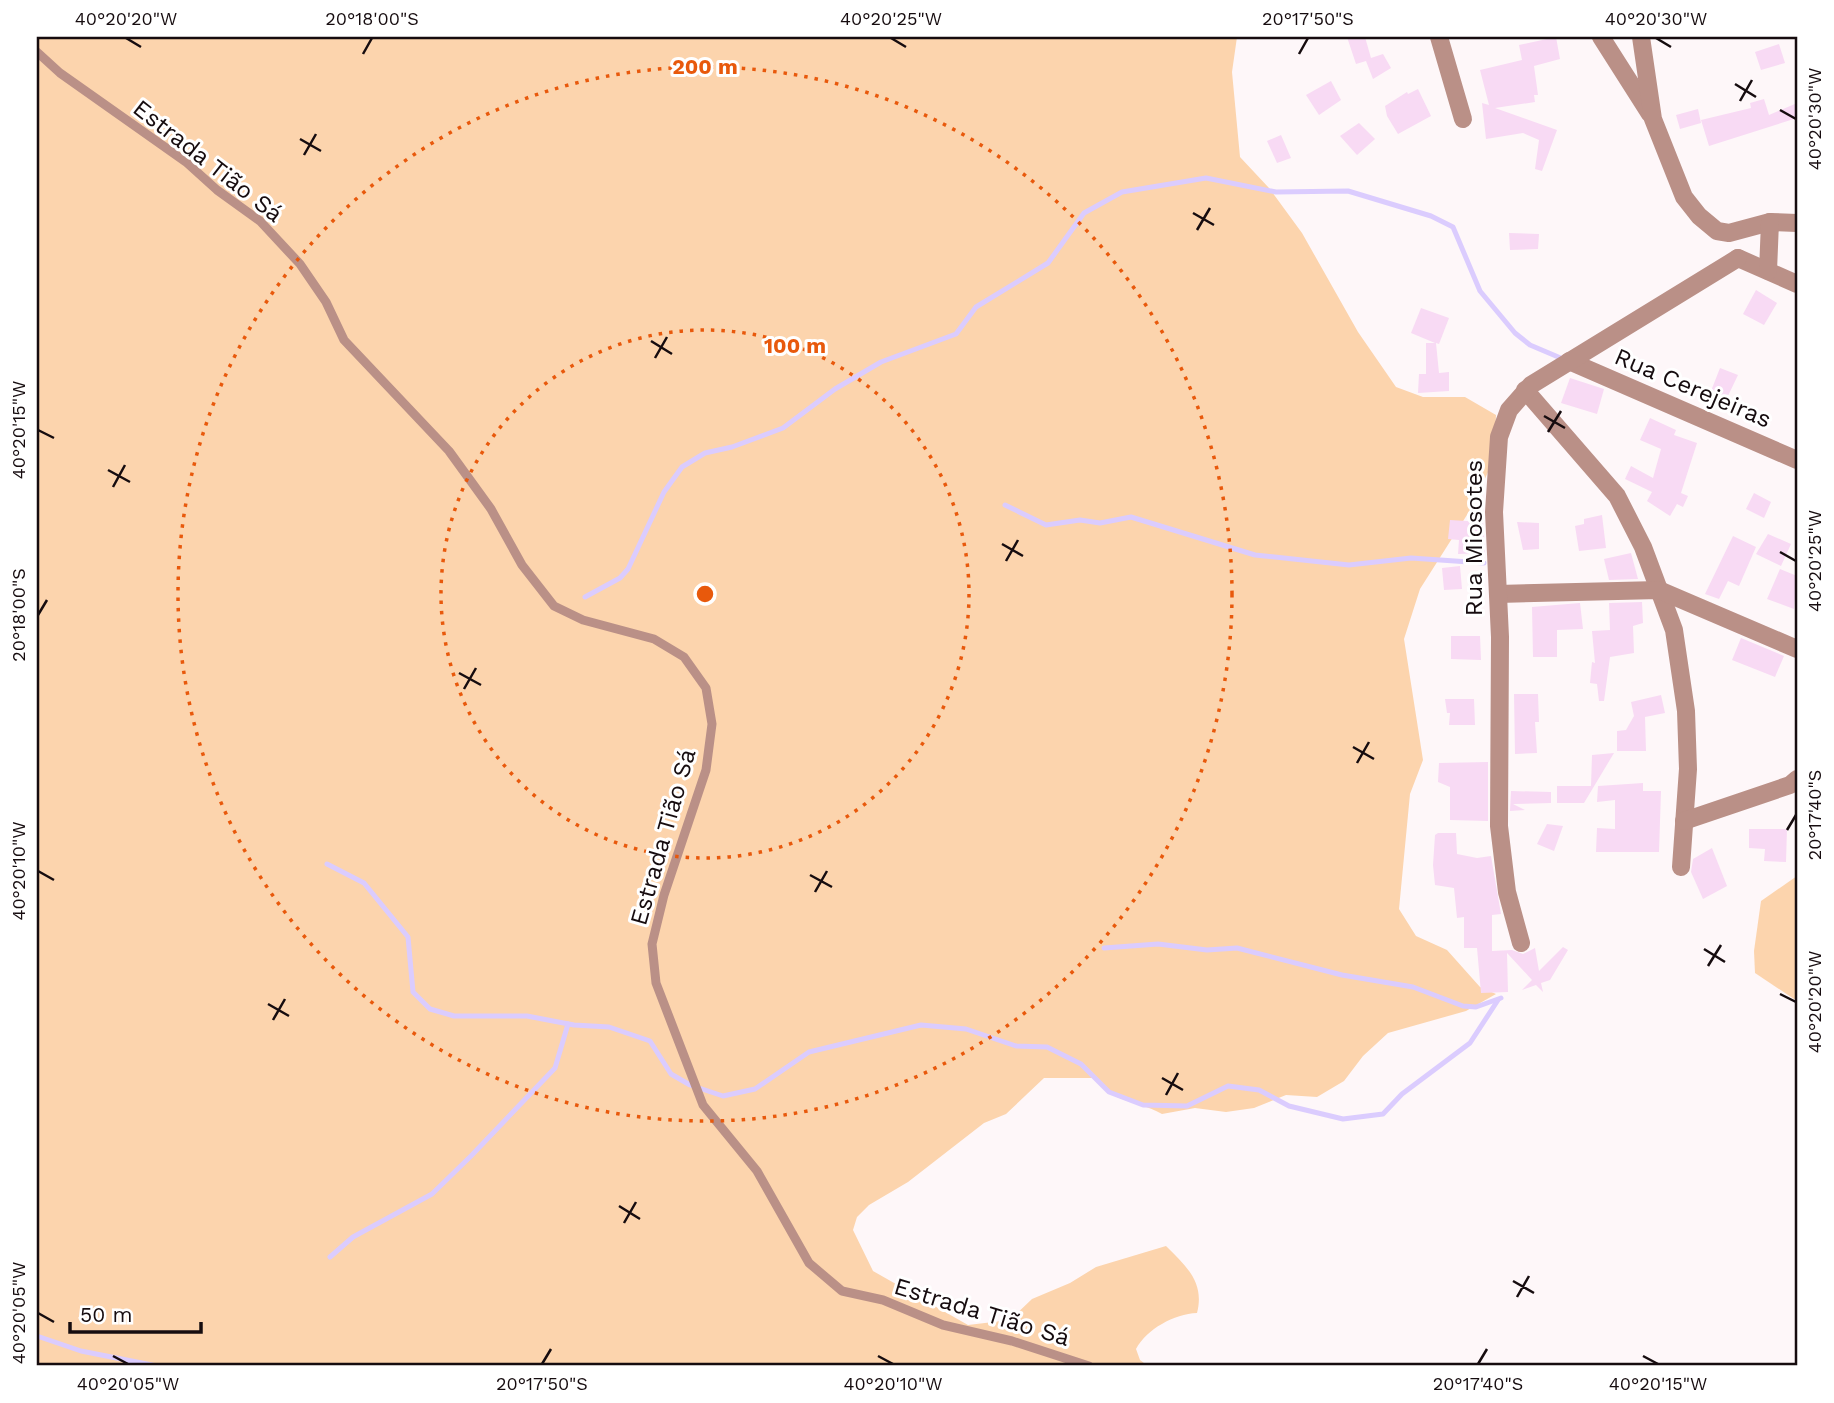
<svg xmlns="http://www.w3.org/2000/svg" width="1834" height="1403" font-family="'Work Sans',sans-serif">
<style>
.green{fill:#fcd4ad}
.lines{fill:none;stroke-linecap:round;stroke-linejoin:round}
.stream{stroke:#dbccfe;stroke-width:5}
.building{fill:#f8daf4}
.service{stroke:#ba9087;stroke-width:9}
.minor{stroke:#ba9087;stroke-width:18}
.ticks{fill:none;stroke:#160c0f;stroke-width:2.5}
.ring{fill:none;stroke:#e8590c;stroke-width:3.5;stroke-dasharray:3.5 7}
.labels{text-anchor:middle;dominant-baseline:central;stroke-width:6;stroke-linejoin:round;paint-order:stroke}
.street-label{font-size:24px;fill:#160c0f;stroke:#fff}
.centre{fill:#e8590c;stroke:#fff;stroke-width:3.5}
.ring-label{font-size:21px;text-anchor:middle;font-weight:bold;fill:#e8590c;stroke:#fff;stroke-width:6;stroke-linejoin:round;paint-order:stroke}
.neatline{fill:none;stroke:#160c0f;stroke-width:2.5}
.ticks-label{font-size:18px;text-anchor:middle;fill:#160c0f}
</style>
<rect width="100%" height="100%" fill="#fef7f9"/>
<g class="green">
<path d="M37 37H1237L1232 72 1240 157 1269 188 1302 233 1358 332 1396 387 1423 397H1465L1496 415 1494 459 1472 507 1420 589 1404 639 1423 760 1410 794 1399 909 1416 936 1447 950 1480 987 1496 994 1466 1011 1388 1033 1363 1056 1344 1081 1317 1097 1286 1095 1254 1108 1226 1112 1195 1108 1162 1114C1133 1098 1118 1106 1093 1078H1044L1006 1114 984 1123 908 1182 869 1205 857 1217 853 1230 873 1271 968 1325 1010 1320 1032 1299 1070 1283 1096 1267 1166 1246C1186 1266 1205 1282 1197 1313 1174 1314 1147 1329 1136 1349L1140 1360 1148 1366H37Z"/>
<polygon points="1797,876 1797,1001 1755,973 1754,951 1761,901"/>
</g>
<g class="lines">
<g class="stream">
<polyline points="1005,505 1046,525 1080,520 1100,523 1131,517 1255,555 1349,565 1411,558 1484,563"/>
<polyline points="585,597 620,578 628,569 664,492 682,467 705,453 732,447 783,428 835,389 881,362 956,334 976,307 1048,263 1084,213 1122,192 1206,178 1276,192 1348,191 1431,216 1453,227 1480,291 1515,333 1530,345 1563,359"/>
<polyline points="327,864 364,883 408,937 413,992 430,1009 454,1016 527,1016 574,1025 609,1027 650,1041 671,1074 690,1085 723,1096 755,1089 809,1052 921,1025 966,1029 1016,1046 1047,1047 1081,1064 1109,1092 1143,1105 1187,1106 1228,1086 1259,1090 1289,1106 1343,1119 1383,1114 1402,1094 1470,1043 1498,1000"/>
<polyline points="1104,948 1158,944 1207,950 1237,948 1342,975 1413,987 1463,1006 1476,1007 1501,998"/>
<polyline points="330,1257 353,1237 432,1194 471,1156 555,1068 568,1024"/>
<polyline points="37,1336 81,1351 157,1366"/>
</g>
</g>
<g class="building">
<polygon points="1347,37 1365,37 1371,58 1383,54 1391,68 1373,79 1366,61 1356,64"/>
<polygon points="1556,37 1560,59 1534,66 1538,95 1534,95 1535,102 1495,108 1557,130 1542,171 1535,169 1539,140 1523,133 1486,139 1482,103 1489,105 1480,70 1522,60 1519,45"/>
<polygon points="1779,44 1785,63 1761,70 1755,52"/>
<polygon points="1331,81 1341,100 1319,115 1306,95"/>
<polygon points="1418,89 1431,116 1398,134 1387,116 1385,106 1407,92 1408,94"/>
<polygon points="1764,99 1769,115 1797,103 1797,118 1709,146 1701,120 1751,108 1750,103"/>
<polygon points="1698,109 1701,123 1680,129 1676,115"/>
<polygon points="1359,123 1375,139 1357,155 1340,136"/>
<polygon points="1281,135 1291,158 1277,163 1267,141"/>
<polygon points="1509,233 1539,234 1538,249 1510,250"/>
<polygon points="1756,290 1777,303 1764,325 1743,314"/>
<polygon points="1421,308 1449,318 1439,344 1436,343 1439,373 1449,372 1449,391 1418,393 1419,374 1426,374 1426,343 1435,343 1411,333"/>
<polygon points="1720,368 1738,375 1727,398 1711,391"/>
<polygon points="1570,378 1604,389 1597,414 1561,403"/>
<polygon points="1650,418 1676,430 1674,435 1697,443 1681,493 1688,496 1683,507 1677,504 1670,516 1647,501 1652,492 1625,479 1631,466 1653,478 1661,449 1640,440"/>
<polygon points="1754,493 1771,502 1764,518 1746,509"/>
<polygon points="1602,515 1606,548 1579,551 1575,526 1584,524 1584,519"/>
<polygon points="1450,520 1483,522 1485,553 1458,554 1459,540 1448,539"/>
<polygon points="1517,522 1539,523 1539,549 1523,550"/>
<polygon points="1768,534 1791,544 1781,566 1756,554"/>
<polygon points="1733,536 1756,547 1739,586 1728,581 1719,599 1705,594"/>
<polygon points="1631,553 1638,579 1609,580 1604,559"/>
<polygon points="1460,566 1462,589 1444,590 1442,568"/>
<polygon points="1780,569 1797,576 1794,609 1767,599"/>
<polygon points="1642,602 1643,623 1633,626 1634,653 1610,657 1604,701 1599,701 1597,684 1590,683 1592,662 1595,663 1592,631 1610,630 1609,603"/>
<polygon points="1580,603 1583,629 1557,630 1557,657 1533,657 1532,607"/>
<polygon points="1451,636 1480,636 1481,660 1451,659"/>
<polygon points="1741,638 1784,656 1775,677 1732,660"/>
<polygon points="1514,694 1538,694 1539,722 1535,722 1537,753 1515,754"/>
<polygon points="1661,695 1665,713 1645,717 1646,751 1617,751 1617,731 1626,730 1634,716 1631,702"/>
<polygon points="1445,699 1474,699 1475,725 1449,725 1450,713 1447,713"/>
<polygon points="1614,753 1584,803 1557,803 1557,786 1591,786 1592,755"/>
<polygon points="1488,762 1488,821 1450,820 1450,787 1438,782 1439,763"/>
<polygon points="1643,783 1643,791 1661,791 1659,852 1596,852 1597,828 1615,829 1615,800 1597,802 1598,786"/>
<polygon points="1511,791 1551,792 1551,803 1513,804 1525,810 1510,811"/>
<polygon points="1547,824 1563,826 1554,851 1537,844"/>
<polygon points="1749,829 1787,829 1786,862 1764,861 1765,849 1749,848"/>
<polygon points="1438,833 1456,833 1457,854 1477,858 1491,856 1501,914 1492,915 1492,951 1512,950 1523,954 1535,948 1539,971 1563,947 1568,950 1550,980 1541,983 1543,992 1536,985 1522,990 1532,980 1507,953 1508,992 1481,993 1477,948 1464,948 1464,917 1457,918 1454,888 1435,885 1433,865 1435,835"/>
<polygon points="1712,848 1727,886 1703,899 1691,872 1693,859"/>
</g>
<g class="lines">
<polyline class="service" points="37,52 60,73 186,162 217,190 260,221 300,264 326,302 344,340 449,451 491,509 522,565 554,606 583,620 654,639 684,657 706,688 712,724 706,770 664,895 652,944 656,983 703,1105 757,1171 809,1263 842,1291 883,1300 943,1325 1012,1341 1089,1366"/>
<g class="minor">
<polyline points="1439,37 1463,119"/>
<polyline points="1601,37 1650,114"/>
<polyline points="1641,37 1653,119 1684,197 1699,216 1717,231 1729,233 1770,222 1797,223"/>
<polyline points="1738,258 1797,284"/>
<polyline points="1768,271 1770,222"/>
<polyline points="1569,361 1797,460"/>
<polyline points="1525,390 1617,496 1643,547 1674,630 1686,711 1688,769 1681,867"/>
<polyline points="1498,594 1659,590 1797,649"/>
<polyline points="1684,821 1790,785 1797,779"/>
<polyline points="1521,943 1507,892 1499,826 1500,637 1494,512 1499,437 1509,410 1531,385 1738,258"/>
</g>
</g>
<path class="ticks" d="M126 38 141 47M891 38 906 47M1656 38 1671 47M363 54 372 38M1299 54 1308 38M1735 84 1756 97M1740 101 1752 80M1780 110 1796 119M300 139 321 151M304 155 316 134M1193 213 1214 225M1197 230 1210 208M651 341 672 354M655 358 667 337M1544 416 1565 428M38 430 54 438M1548 432 1561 411M108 470 130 482M113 487 125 465M1002 544 1023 556M1780 552 1796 561M1006 561 1018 540M38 615 47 600M459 673 481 685M464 689 476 668M1353 747 1374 759M1357 763 1369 742M1787 830 1796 815M38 871 54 880M810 875 832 887M815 892 827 871M1704 949 1725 962M1708 966 1721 945M1780 994 1796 1002M268 1004 289 1016M273 1020 285 999M1162 1078 1183 1090M1166 1095 1178 1073M619 1206 640 1219M624 1223 636 1202M1513 1281 1534 1293M1517 1297 1529 1276M38 1313 54 1322M113 1356 128 1364M878 1356 893 1364M1643 1356 1658 1364M542 1364 551 1349M1478 1364 1487 1349"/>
<g class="ring">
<circle cx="705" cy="594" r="264"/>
<circle cx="705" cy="594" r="527"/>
</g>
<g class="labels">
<g class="street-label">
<text transform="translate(208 161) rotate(38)">Estrada Tião Sá</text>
<text transform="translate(1693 388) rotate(23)">Rua Cerejeiras</text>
<text transform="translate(1474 538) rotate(-90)">Rua Miosotes</text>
<text transform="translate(663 837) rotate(-74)">Estrada Tião Sá</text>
<text transform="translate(982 1312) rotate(17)">Estrada Tião Sá</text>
</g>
</g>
<circle cx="705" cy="594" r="10" class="centre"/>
<g class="ring-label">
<text x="705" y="74">200 m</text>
<text x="795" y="353">100 m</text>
</g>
<rect width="1834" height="1403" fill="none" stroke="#ffffff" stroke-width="77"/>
<path d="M70 1322v10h131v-10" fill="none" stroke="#160c0f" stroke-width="3.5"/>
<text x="80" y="1322" font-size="21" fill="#160c0f" stroke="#ffffff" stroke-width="5" paint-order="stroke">50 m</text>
<rect x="38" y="38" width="1758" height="1326" class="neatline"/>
<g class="ticks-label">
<text x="126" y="25">40°20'20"W</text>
<text x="372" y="25">20°18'00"S</text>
<text x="891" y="25">40°20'25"W</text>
<text x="1308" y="25">20°17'50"S</text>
<text x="1656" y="25">40°20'30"W</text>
<text transform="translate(1815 119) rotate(-90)" y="6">40°20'30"W</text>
<text transform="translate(19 430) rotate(-90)" y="6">40°20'15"W</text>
<text transform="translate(1815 561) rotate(-90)" y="6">40°20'25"W</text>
<text transform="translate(19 615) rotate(-90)" y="6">20°18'00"S</text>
<text transform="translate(1815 815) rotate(-90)" y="6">20°17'40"S</text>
<text transform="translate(19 871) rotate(-90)" y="6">40°20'10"W</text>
<text transform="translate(1815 1002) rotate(-90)" y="6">40°20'20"W</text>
<text transform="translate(19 1313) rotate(-90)" y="6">40°20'05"W</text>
<text x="128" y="1390">40°20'05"W</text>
<text x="542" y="1390">20°17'50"S</text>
<text x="893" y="1390">40°20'10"W</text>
<text x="1478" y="1390">20°17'40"S</text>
<text x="1658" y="1390">40°20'15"W</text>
</g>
</svg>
